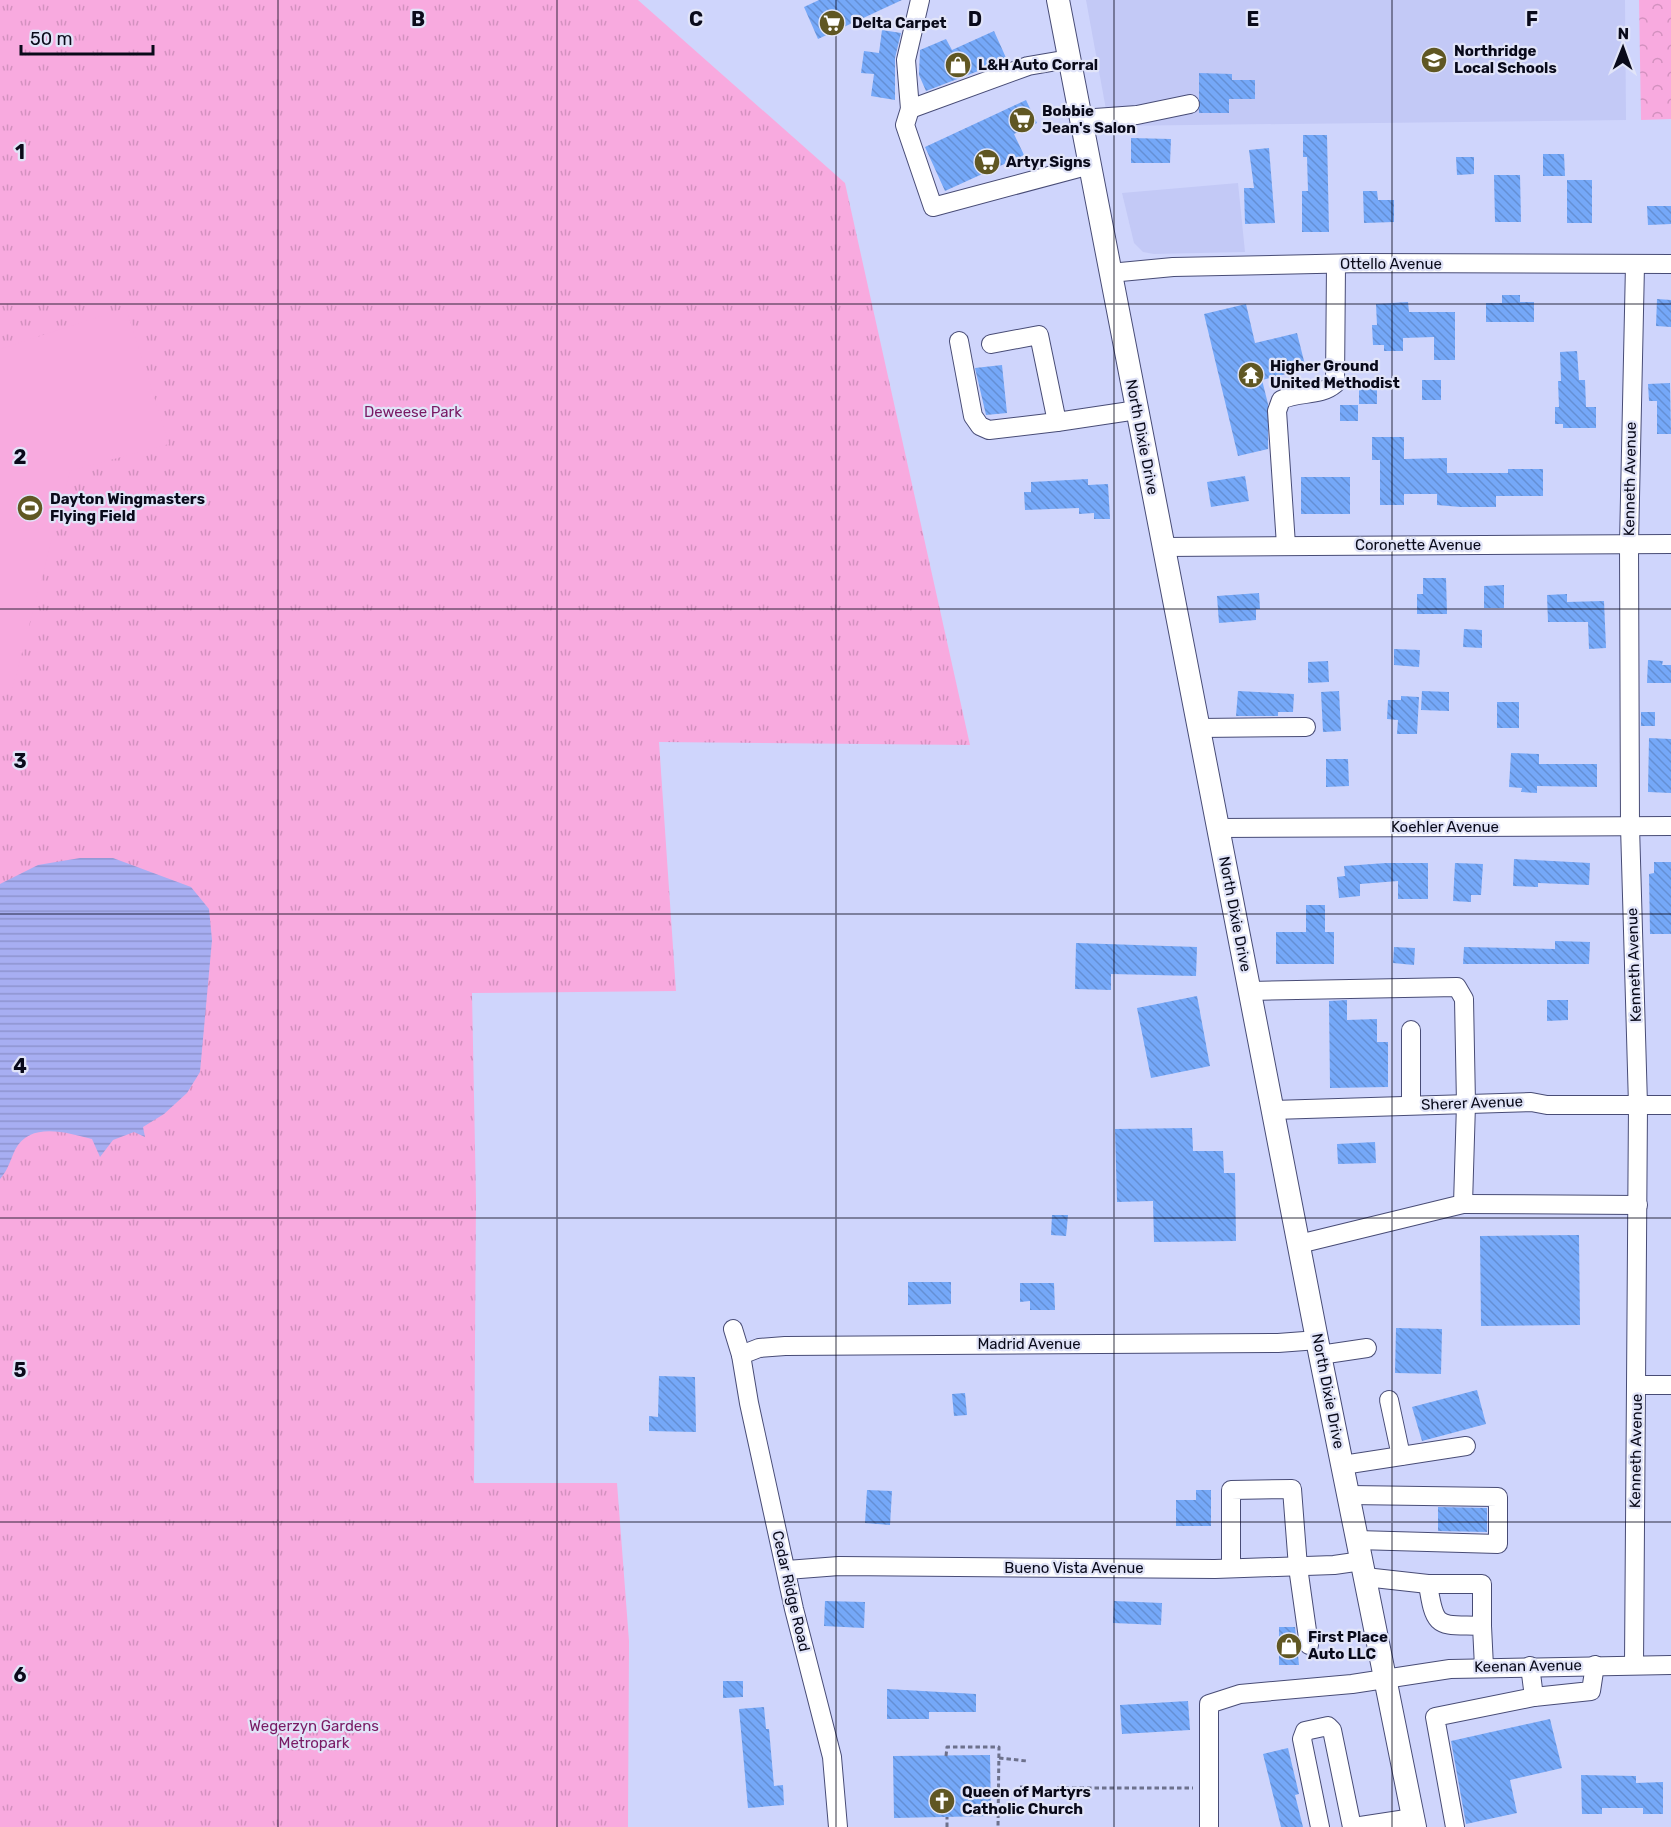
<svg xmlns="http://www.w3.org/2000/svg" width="1671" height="1827" font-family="Rubik,sans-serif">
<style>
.built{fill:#c3c9f6}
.forest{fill:url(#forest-crowns)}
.park{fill:url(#park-tufts)}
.pitch{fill:#f8aadf}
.water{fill:url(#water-rules)}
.building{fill:url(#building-back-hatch)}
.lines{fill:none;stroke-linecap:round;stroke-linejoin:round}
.minor-casing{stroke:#484c76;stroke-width:20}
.major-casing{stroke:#484c76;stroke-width:24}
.path{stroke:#6d718c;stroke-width:3;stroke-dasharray:4.5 3;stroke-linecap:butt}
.minor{stroke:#fff;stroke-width:18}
.major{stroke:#fff;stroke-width:22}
.grid{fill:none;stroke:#090a1a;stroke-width:1.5;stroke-opacity:0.55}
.labels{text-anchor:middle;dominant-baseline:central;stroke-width:4.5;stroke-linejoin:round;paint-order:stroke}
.poi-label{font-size:15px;font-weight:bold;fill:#090a1a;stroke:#e1e4f8;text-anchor:start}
.street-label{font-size:15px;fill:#090a1a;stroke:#e1e4f8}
.park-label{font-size:15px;fill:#791a64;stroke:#e1e4f8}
.grid-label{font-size:20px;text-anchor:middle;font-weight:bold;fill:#090a1a;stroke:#e1e4f8;stroke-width:4.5;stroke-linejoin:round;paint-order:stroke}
</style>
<defs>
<pattern id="forest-crowns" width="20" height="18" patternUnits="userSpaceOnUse" patternTransform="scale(1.5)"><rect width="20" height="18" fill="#f8aadf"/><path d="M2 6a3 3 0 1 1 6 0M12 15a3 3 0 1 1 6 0" fill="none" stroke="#d391bf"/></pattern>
<pattern id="park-tufts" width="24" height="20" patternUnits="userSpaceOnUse" patternTransform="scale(1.5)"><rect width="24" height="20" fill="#f8aadf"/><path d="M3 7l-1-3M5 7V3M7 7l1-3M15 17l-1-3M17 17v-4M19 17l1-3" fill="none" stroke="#d391bf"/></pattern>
<pattern id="water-rules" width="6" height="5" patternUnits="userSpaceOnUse" patternTransform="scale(1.5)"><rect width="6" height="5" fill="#a7aef2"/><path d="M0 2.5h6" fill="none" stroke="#8e94cf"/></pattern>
<pattern id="building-back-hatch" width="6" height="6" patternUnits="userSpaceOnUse" patternTransform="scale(1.5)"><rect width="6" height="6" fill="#75a8f8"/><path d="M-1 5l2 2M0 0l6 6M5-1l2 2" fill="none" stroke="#648fd4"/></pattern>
</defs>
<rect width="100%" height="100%" fill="#cfd5fc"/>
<g class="built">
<polygon points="1086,0 1625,0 1626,120 1109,126"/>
<polygon points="1238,183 1245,252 1154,254 1143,252 1134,243 1122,193"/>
</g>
<polygon class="forest" points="1639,0 1671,0 1671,119 1641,120"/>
<polygon class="park" points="0,0 638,0 845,183 970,745 659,742 676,991 472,993 476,1199 474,1483 617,1483 629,1641 628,1827 0,1827"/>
<polygon class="pitch" points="126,308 169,444 70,471 11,694 0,695 0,349"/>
<path class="water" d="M80 858H113L191 887 209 909 212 940 200 1072 187 1093 164 1114 143 1127 145 1137 134 1132 113 1140 100 1157 92 1139C67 1133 30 1121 15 1150 10 1161 8 1170 0 1179V884L38 865Z"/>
<g class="building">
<polygon points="819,0 902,0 818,39 804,7"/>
<polygon points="882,30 901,33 895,58 895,100 871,96 874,74 861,73 864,51 879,53"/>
<polygon points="994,31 1007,60 926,91 919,75 920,50 946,39 952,50"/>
<polygon points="1199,73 1232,74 1232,80 1255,80 1255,99 1229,99 1229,113 1199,113"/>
<polygon points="1026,100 1037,123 1014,134 1024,155 945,191 925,147"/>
<polygon points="1303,135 1327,135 1329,232 1302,232 1302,191 1308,191 1307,157 1303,157"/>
<polygon points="1131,138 1171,139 1170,163 1131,163"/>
<polygon points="1269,148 1275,223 1245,224 1244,188 1254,188 1249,150"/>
<polygon points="1543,154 1564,154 1565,176 1543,176"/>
<polygon points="1456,157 1474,157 1474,174 1457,175"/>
<polygon points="1494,175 1520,175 1521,222 1495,222"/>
<rect x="1567" y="180" width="25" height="43"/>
<polygon points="1363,191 1377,191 1378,200 1394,200 1394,222 1364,223"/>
<polygon points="1647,206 1671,206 1671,224 1648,225"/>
<polygon points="1502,295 1520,295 1520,302 1534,302 1534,322 1486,322 1486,303 1502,303"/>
<polygon points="1657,299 1671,300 1671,327 1656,326"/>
<polygon points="1408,302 1409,312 1455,312 1455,360 1434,360 1434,337 1403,338 1403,351 1384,351 1384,345 1373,345 1372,325 1377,325 1376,304"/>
<polygon points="1246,304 1255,343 1297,333 1306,369 1262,380 1268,404 1268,449 1238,456 1204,314"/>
<polygon points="1577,351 1579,380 1585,380 1586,407 1596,407 1596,428 1563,428 1563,424 1555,424 1555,407 1559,407 1558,381 1561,381 1560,352"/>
<polygon points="1002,365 1007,413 986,415 975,368"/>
<rect x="1422" y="380" width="19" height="20"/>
<rect x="1359" y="382" width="18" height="22"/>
<polygon points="1670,383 1671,434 1657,434 1657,401 1649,401 1648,384"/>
<rect x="1340" y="405" width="18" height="16"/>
<polygon points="1372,437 1404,437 1404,459 1447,458 1447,473 1508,473 1508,469 1543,469 1543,496 1496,496 1496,507 1461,507 1437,505 1437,494 1404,494 1404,505 1380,505 1380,460 1372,460"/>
<polygon points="1245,476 1249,501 1211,507 1207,482"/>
<rect x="1301" y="477" width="49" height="37"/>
<polygon points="1088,479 1088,485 1108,484 1110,519 1094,519 1094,513 1079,514 1079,508 1025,510 1024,492 1031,492 1031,482"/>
<polygon points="1423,578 1446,578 1447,614 1417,614 1417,594 1423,594"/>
<polygon points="1504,585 1504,608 1484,608 1484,586"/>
<polygon points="1259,593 1260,609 1256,609 1256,620 1219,623 1217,596"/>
<polygon points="1567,594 1567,602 1604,601 1606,648 1589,649 1588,622 1548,622 1547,595"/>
<polygon points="1464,629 1482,630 1482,648 1463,647"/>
<polygon points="1394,649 1420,650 1419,667 1394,665"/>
<polygon points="1648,660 1663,661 1662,665 1671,665 1671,683 1647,683"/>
<polygon points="1328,661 1329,682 1308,683 1308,662"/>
<polygon points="1238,691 1294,694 1293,712 1278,712 1278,716 1236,716"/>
<polygon points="1339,691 1341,731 1323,732 1321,692"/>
<polygon points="1422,691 1449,692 1449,711 1421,710"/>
<polygon points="1401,696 1419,697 1417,734 1397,734 1398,720 1387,719 1388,700 1401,700"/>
<rect x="1497" y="702" width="22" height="26"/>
<rect x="1641" y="712" width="14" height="14"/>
<polygon points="1649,738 1671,739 1671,793 1648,792"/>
<polygon points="1511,753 1539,754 1539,764 1597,764 1597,787 1537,786 1537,793 1521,792 1522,788 1509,787"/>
<polygon points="1326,759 1348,759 1349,786 1326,787"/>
<polygon points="1514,859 1590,863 1589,885 1538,883 1538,887 1513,886"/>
<polygon points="1654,862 1671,862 1671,934 1650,934 1649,874 1654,873"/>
<polygon points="1386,863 1428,863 1428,899 1398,899 1398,881 1360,884 1360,896 1339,898 1337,877 1345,876 1344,866"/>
<polygon points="1455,863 1483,864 1481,895 1471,895 1471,902 1453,901"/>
<polygon points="1306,905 1325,905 1325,932 1334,932 1334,964 1276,964 1276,932 1306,932"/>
<polygon points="1555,941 1590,942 1589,964 1463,964 1464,947 1555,949"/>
<polygon points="1076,943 1197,947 1196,976 1111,974 1111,990 1075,989"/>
<polygon points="1394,947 1415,948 1414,965 1393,963"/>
<polygon points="1197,996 1210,1066 1151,1078 1137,1008"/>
<polygon points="1347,1000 1347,1020 1377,1019 1377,1042 1388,1042 1388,1087 1330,1088 1329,1001"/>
<polygon points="1547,1000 1568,1000 1568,1020 1547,1021"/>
<polygon points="1192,1128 1193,1151 1223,1151 1224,1173 1235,1173 1236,1241 1154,1242 1153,1201 1117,1202 1115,1129"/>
<polygon points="1375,1142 1376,1163 1338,1164 1337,1144"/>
<polygon points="1052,1215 1068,1215 1066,1236 1051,1235"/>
<polygon points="1579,1235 1580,1325 1481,1326 1480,1236"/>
<polygon points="908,1282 951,1282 951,1304 908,1305"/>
<polygon points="1020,1283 1054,1283 1055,1310 1030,1310 1030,1301 1020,1302"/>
<polygon points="1396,1328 1442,1329 1441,1374 1395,1373"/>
<polygon points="659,1376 695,1377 696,1432 649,1431 649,1416 658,1417"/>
<polygon points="1477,1390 1486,1424 1422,1441 1412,1407"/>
<polygon points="965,1393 967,1415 954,1416 952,1394"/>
<polygon points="867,1490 892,1491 890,1525 865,1523"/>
<polygon points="1196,1490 1211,1490 1211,1526 1176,1526 1176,1500 1196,1500"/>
<polygon points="1438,1507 1487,1508 1487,1532 1438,1531"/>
<polygon points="825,1601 865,1602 864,1628 824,1626"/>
<polygon points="1114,1601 1162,1603 1161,1625 1113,1623"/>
<polygon points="1279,1627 1295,1627 1299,1665 1279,1665"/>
<polygon points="723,1681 743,1681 743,1697 723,1698"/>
<polygon points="887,1689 976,1694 976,1712 929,1712 929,1719 887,1719"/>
<polygon points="1188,1701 1190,1730 1122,1734 1120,1705"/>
<polygon points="764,1707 766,1729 769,1729 774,1786 783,1785 784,1805 748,1808 739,1709"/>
<polygon points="1550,1719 1562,1768 1510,1780 1517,1813 1466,1824 1451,1741"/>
<polygon points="1288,1748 1299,1794 1295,1795 1303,1827 1281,1827 1263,1754"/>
<polygon points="990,1755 991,1816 894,1818 893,1756"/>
<polygon points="1581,1775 1636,1776 1636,1783 1663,1782 1663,1814 1643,1814 1643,1808 1602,1808 1602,1814 1582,1814"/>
</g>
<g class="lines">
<defs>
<g id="minor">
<polyline points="920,0 906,60 910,109 1028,66 1069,59"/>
<polyline points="910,109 905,125 933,207 1090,165"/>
<polyline points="1081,119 1137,115 1190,104"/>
<polyline points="1110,273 1173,267 1362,263 1671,264"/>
<polyline points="959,341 973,416 980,426 989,430 1057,422"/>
<polyline points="991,344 1039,335 1057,422 1137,410"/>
<path d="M1286 545 1277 411 1281 400C1299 391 1320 397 1335 384L1336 264"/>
<polyline points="1164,547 1671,544"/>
<polyline points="1199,728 1306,727"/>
<polyline points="1218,828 1671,826"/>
<polyline points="1250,991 1457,987 1464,999 1466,1104 1463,1204 1299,1244"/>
<polyline points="1411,1030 1411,1105"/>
<polyline points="1273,1110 1531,1102 1547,1105 1671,1105"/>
<polyline points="1463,1204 1638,1205"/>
<polyline points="733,1329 741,1355 749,1403 794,1609 832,1757 838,1827"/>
<polyline points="741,1355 759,1348 785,1346 1278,1343 1318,1340"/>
<polyline points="1320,1355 1367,1348"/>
<polyline points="1637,1385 1671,1385"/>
<polyline points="1389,1400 1401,1456"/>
<polyline points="1343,1465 1466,1446"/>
<polyline points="1349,1495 1498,1497 1498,1544 1357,1540"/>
<polyline points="1231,1568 1231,1490 1292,1489 1298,1567 1309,1645"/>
<polyline points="787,1570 839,1566 1215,1569 1334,1565 1362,1561"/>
<polyline points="1365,1577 1428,1584 1482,1584 1482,1626"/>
<path d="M1428 1584C1435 1631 1438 1624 1482 1626L1484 1667"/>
<polyline points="1634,1665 1638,1105 1630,826 1629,544 1635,265"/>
<polyline points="1534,1697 1591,1691 1595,1665"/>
<polyline points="1209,1827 1209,1704 1240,1694 1352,1684 1450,1669 1671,1665"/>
<polyline points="1320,1827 1302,1739 1305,1731 1328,1726 1332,1730 1352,1827"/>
<polyline points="1354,1827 1413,1818"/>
<polyline points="1455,1827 1435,1717 1534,1697 1530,1666"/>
</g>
<polyline id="major" points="1058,0 1320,1355 1415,1827"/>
</defs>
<use href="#minor" class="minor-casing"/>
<use href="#major" class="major-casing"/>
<g class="path">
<polyline points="946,1756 947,1747 999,1747 998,1827"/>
<polyline points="999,1758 1027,1761"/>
<polyline points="1020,1787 1036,1787"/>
<polyline points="1057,1788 1193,1788"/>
<polyline points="947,1827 947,1817"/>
</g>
<use href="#minor" class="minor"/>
<use href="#major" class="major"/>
</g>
<path class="grid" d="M278 0V1827M557 0V1827M836 0V1827M1114 0V1827M1392 0V1827M0 304H1671M0 609H1671M0 914H1671M0 1218H1671M0 1522H1671"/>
<defs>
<symbol id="supermarket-disc" viewBox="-11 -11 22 22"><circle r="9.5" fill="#605723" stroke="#e1e4f8"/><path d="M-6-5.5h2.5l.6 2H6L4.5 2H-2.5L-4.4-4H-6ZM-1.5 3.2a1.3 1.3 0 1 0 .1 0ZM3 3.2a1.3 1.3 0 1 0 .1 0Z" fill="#fff"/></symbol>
<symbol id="school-disc" viewBox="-11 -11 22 22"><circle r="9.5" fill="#605723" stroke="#e1e4f8"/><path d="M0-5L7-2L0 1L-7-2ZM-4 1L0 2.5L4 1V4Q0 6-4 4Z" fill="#fff"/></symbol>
<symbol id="shop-disc" viewBox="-11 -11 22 22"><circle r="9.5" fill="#605723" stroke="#e1e4f8"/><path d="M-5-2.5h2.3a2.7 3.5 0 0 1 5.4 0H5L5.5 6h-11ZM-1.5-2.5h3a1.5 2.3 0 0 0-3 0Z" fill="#fff"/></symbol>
<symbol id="temple-disc" viewBox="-11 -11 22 22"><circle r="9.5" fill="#605723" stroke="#e1e4f8"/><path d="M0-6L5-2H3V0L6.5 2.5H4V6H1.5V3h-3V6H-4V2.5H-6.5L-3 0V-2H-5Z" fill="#fff"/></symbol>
<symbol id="stadium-disc" viewBox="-11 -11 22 22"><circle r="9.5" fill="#605723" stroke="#e1e4f8"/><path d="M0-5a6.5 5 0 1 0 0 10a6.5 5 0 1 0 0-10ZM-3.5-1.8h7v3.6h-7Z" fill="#fff"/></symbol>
<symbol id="church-disc" viewBox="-11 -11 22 22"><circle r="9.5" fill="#605723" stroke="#e1e4f8"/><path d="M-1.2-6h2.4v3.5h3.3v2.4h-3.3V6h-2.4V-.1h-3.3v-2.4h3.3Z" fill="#fff"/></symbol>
</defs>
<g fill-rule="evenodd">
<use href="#supermarket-disc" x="817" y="8" width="30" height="30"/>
<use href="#school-disc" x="1419" y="45" width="30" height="30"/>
<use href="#shop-disc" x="943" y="50" width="30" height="30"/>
<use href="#supermarket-disc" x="1007" y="105" width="30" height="30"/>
<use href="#supermarket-disc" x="972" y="147" width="30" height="30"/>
<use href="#temple-disc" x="1236" y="360" width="30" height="30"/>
<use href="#stadium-disc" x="15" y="493" width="30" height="30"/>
<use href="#shop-disc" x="1274" y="1631" width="30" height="30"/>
<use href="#church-disc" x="927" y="1786" width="30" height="30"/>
</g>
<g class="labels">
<g class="poi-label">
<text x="852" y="23">Delta Carpet</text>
<text x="1454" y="51">Northridge<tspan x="1454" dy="17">Local Schools</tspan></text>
<text x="978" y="65">L&amp;H Auto Corral</text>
<text x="1042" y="111">Bobbie<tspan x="1042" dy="17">Jean's Salon</tspan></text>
<text x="1006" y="162">Artyr Signs</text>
<text x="1270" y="366">Higher Ground<tspan x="1270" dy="17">United Methodist</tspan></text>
<text x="50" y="499">Dayton Wingmasters<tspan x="50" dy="17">Flying Field</tspan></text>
<text x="1308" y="1637">First Place<tspan x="1308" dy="17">Auto LLC</tspan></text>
<text x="962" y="1792">Queen of Martyrs<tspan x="962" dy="17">Catholic Church</tspan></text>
</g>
<g class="street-label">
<text x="1391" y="264">Ottello Avenue</text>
<text transform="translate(1142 437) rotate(79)">North Dixie Drive</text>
<text transform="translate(1630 479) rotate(-89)">Kenneth Avenue</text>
<text x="1418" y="545">Coronette Avenue</text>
<text x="1445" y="827">Koehler Avenue</text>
<text transform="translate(1235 914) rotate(79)">North Dixie Drive</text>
<text transform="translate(1634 965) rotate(-92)">Kenneth Avenue</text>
<text transform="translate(1472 1103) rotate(-2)">Sherer Avenue</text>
<text x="1029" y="1344">Madrid Avenue</text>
<text transform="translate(1328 1391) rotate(79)">North Dixie Drive</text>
<text transform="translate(1636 1451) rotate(-89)">Kenneth Avenue</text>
<text x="1074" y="1568">Bueno Vista Avenue</text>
<text transform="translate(791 1591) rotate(77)">Cedar Ridge Road</text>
<text transform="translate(1528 1666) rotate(-1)">Keenan Avenue</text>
</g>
<g class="park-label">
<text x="413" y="412">Deweese Park</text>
<text x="314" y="1726">Wegerzyn Gardens<tspan x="314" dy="17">Metropark</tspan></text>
</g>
</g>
<g class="grid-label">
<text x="418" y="26">B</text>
<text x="696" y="26">C</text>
<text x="975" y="26">D</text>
<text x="1253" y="26">E</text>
<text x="1532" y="26">F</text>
<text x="20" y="159">1</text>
<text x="20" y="464">2</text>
<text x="20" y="768">3</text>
<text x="20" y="1073">4</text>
<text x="20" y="1377">5</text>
<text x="20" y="1682">6</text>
</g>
<g transform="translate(1623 48) rotate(1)" stroke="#e1e4f8" stroke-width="4.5" paint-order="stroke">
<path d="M0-4.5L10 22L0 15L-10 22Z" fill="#090a1a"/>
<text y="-9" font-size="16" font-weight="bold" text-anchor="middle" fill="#090a1a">N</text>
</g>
<path d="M21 45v9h132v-9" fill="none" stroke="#090a1a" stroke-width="3"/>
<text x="30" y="45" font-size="18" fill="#090a1a" stroke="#e1e4f8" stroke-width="4.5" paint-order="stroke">50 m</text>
</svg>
